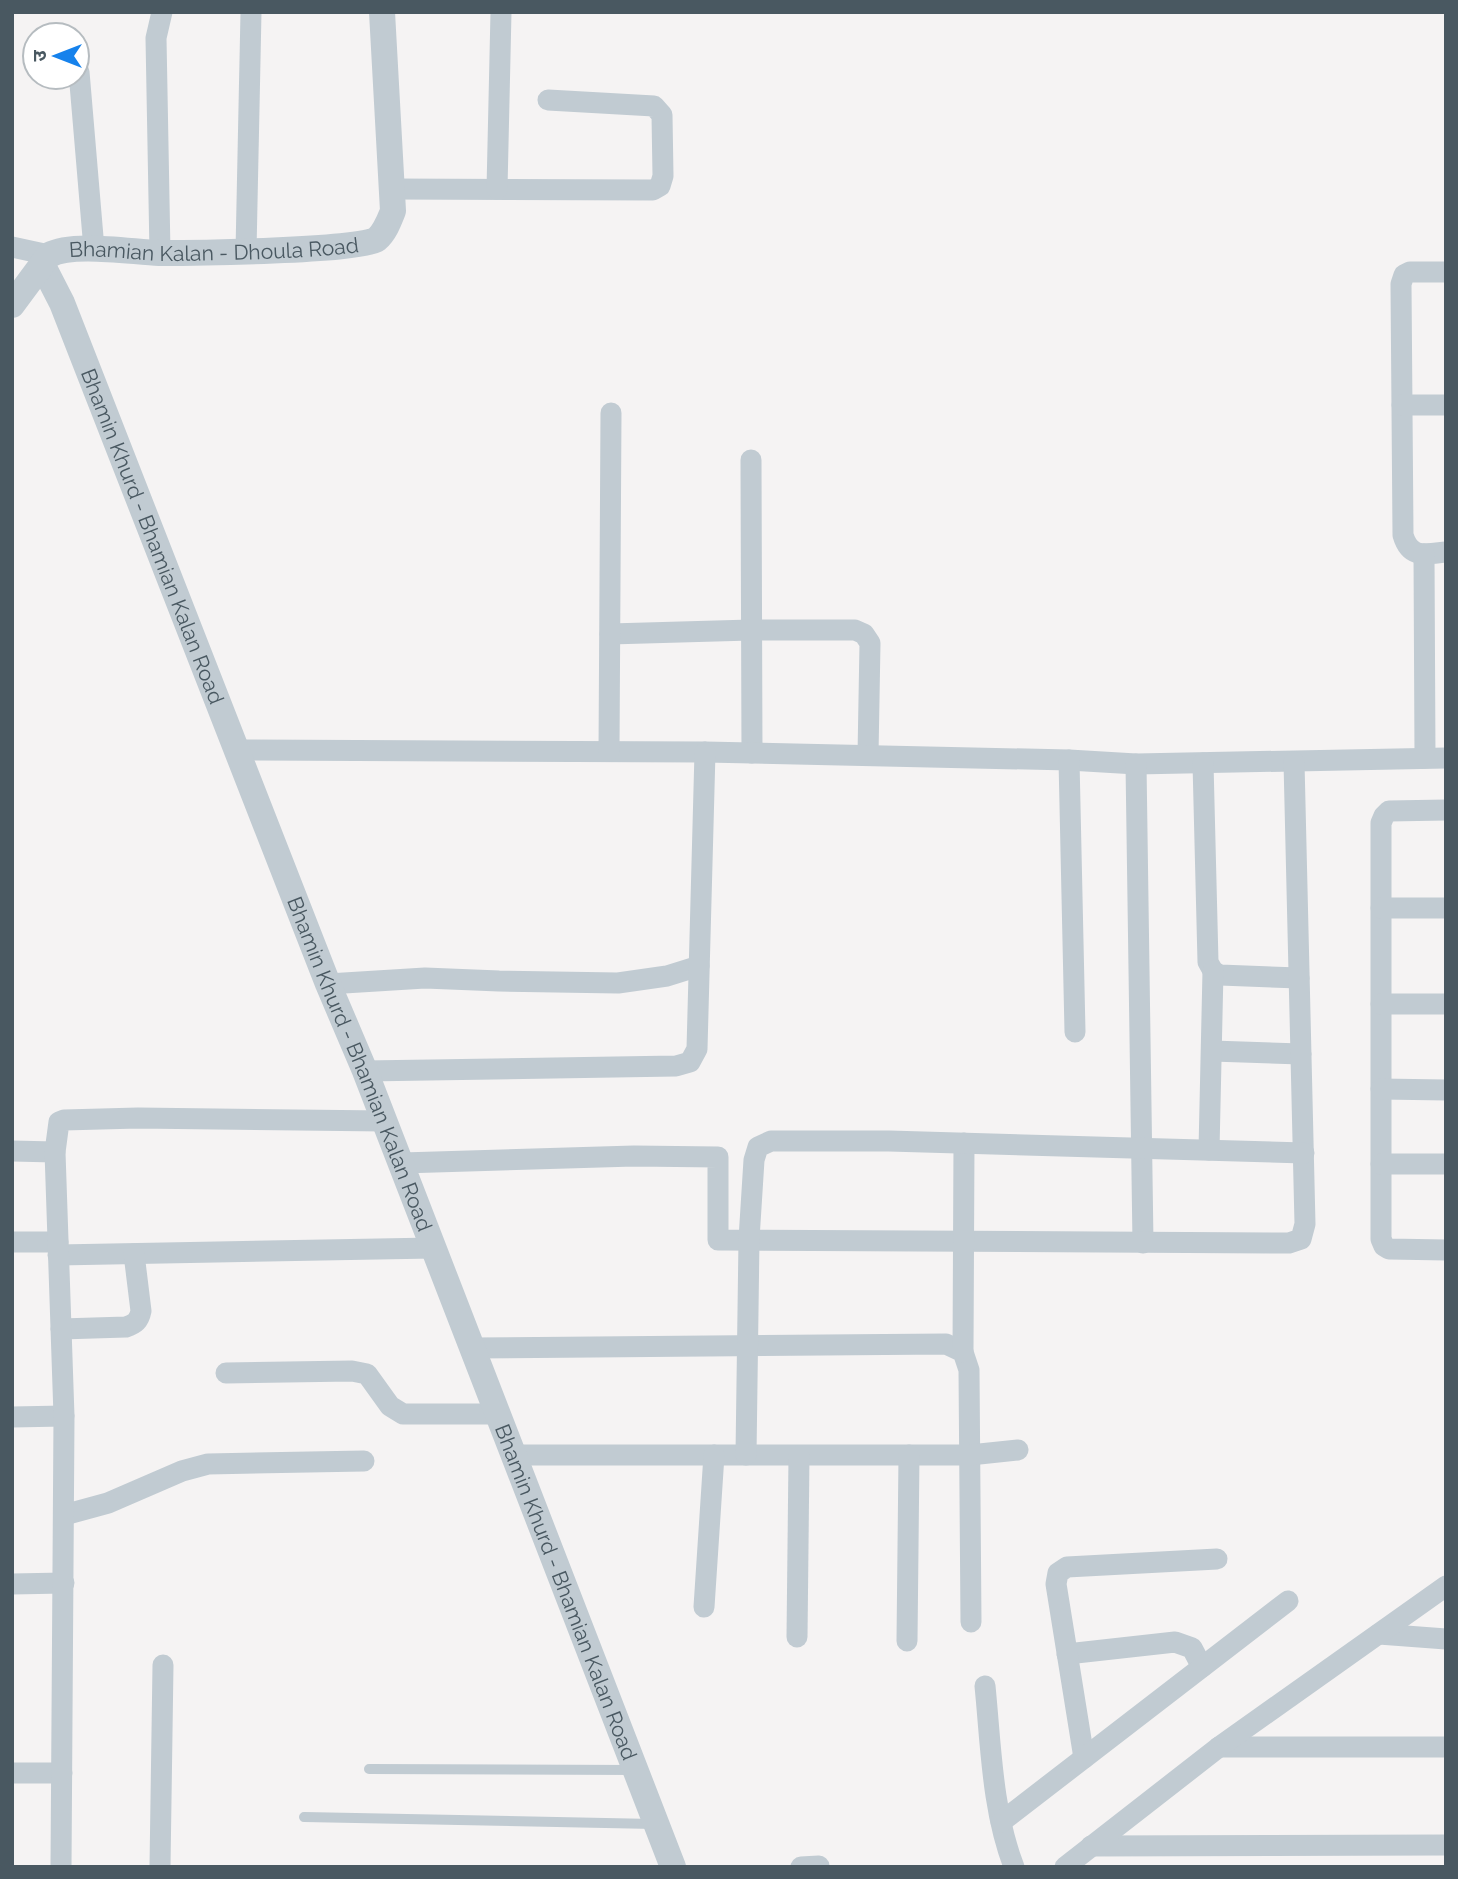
<svg xmlns="http://www.w3.org/2000/svg" width="1458" height="1879" font-family="Raleway,'Noto Sans Devanagari',sans-serif">
<style>
.lines{fill:none;stroke-linecap:round;stroke-linejoin:round}
.service{stroke:#c1cbd2;stroke-width:10}
.minor{stroke:#c1cbd2;stroke-width:21}
.tertiary{stroke:#c1cbd2;stroke-width:26}
.labels{text-anchor:middle;dominant-baseline:central;stroke-width:7;stroke-linejoin:round;paint-order:stroke}
.street-label{font-size:21px;fill:#495861;stroke:#fff}
</style>
<rect width="100%" height="100%" fill="#f5f3f3"/>
<g class="lines">
<g class="service">
<polyline points="369,1769 636,1770"/>
<polyline points="304,1817 654,1824"/>
</g>
<g class="minor">
<polyline points="79,72 94,249"/>
<polyline points="392,189 653,190 660,186 663,176 662,115 654,106 548,100"/>
<polyline points="497,189 501,12"/>
<polyline points="12,247 49,255"/>
<polyline points="246,251 251,12"/>
<polyline points="160,253 156,38 162,12"/>
<path d="M1446 272H1410L1404 275 1401 284 1403 535C1410 559 1425 554 1446 552"/>
<polyline points="1402,405 1446,405"/>
<polyline points="751,460 752,753"/>
<polyline points="1424,554 1425,758"/>
<polyline points="610,634 751,630 855,630 864,634 870,643 868,755"/>
<polyline points="237,750 705,752 1069,760 1136,764 1446,758"/>
<polyline points="609,751 611,413"/>
<polyline points="1069,760 1075,1032"/>
<polyline points="1203,763 1208,962 1213,971 1220,975 1299,978"/>
<polyline points="1136,764 1143,1243"/>
<polyline points="1446,810 1389,811 1384,816 1381,823 1381,1239 1384,1246 1389,1249 1446,1250"/>
<polyline points="1381,908 1446,908"/>
<polyline points="328,984 425,978 499,981 618,983 667,976 699,966"/>
<polyline points="1381,1004 1446,1004"/>
<polyline points="1212,1051 1301,1054"/>
<polyline points="365,1071 676,1066 690,1062 697,1049 705,752"/>
<polyline points="1381,1089 1446,1090"/>
<polyline points="1209,1150 1213,971"/>
<polyline points="12,1151 55,1152"/>
<polyline points="402,1163 634,1156 718,1157 718,1240 1289,1243 1301,1239 1305,1224 1294,762"/>
<polyline points="1381,1164 1446,1164"/>
<polyline points="12,1242 58,1242"/>
<polyline points="58,1255 433,1248"/>
<path d="M61 1329 126 1327C135 1324 139 1321 141 1311L134 1254"/>
<polyline points="472,1348 946,1344 963,1352 969,1370 971,1622"/>
<polyline points="963,1352 964,1143"/>
<polyline points="226,1373 352,1371 367,1374 390,1406 403,1414 497,1414"/>
<polyline points="12,1417 64,1416"/>
<polyline points="513,1455 970,1455 1018,1450"/>
<polyline points="746,1455 749,1239 754,1160 758,1147 771,1141 889,1141 1304,1153"/>
<polyline points="64,1515 108,1503 182,1471 208,1464 364,1461"/>
<polyline points="12,1584 64,1583"/>
<polyline points="704,1607 714,1455"/>
<polyline points="1379,1634 1446,1639"/>
<polyline points="797,1637 799,1456"/>
<polyline points="907,1641 909,1455"/>
<polyline points="1067,1654 1175,1642 1192,1648 1202,1667"/>
<path d="M985 1686C991 1746 992 1810 1014 1867"/>
<polyline points="1219,1747 1446,1747"/>
<polyline points="1084,1758 1056,1584 1058,1573 1067,1567 1217,1559"/>
<polyline points="12,1773 62,1773"/>
<polyline points="1001,1822 1288,1601"/>
<polyline points="1091,1846 1446,1845"/>
<polyline points="61,1867 64,1416 55,1152 59,1122 64,1120 138,1118 384,1121"/>
<polyline points="160,1867 163,1665"/>
<polyline points="801,1867 819,1866"/>
<polyline points="1065,1867 1219,1747 1446,1586"/>
</g>
<g class="tertiary">
<path id="s1" d="M42 264 62 303 328 984 365 1071 673 1867"/>
<path id="s2" d="M12 305 49 255C73 242 131 252 159 253 189 253 362 251 377 239 385 232 389 221 393 211L382 12"/>
</g>
</g>
<g class="labels">
<g class="street-label">
<text stroke="none"><textPath href="#s2" startOffset="228">Bhamian Kalan - Dhoula Road</textPath></text>
<text stroke="none"><textPath href="#s1" startOffset="294">Bhamin Khurd - Bhamian Kalan Road</textPath></text>
<text stroke="none"><textPath href="#s1" startOffset="861">Bhamin Khurd - Bhamian Kalan Road</textPath></text>
<text stroke="none"><textPath href="#s1" startOffset="1428">Bhamin Khurd - Bhamian Kalan Road</textPath></text>
</g>
</g>
<rect width="1458" height="1879" fill="none" stroke="#495861" stroke-width="28"/>
<g transform="translate(56 56) rotate(270)"><circle r="33" fill="#ffffff" stroke="#b6bcc0" stroke-width="2"/>
<path d="M0-5L12 26L0 18L-12 26Z" fill="#1682ec"/>
<text y="-10" font-size="19" font-weight="bold" text-anchor="middle" fill="#495861">उ</text>
</g>
</svg>
